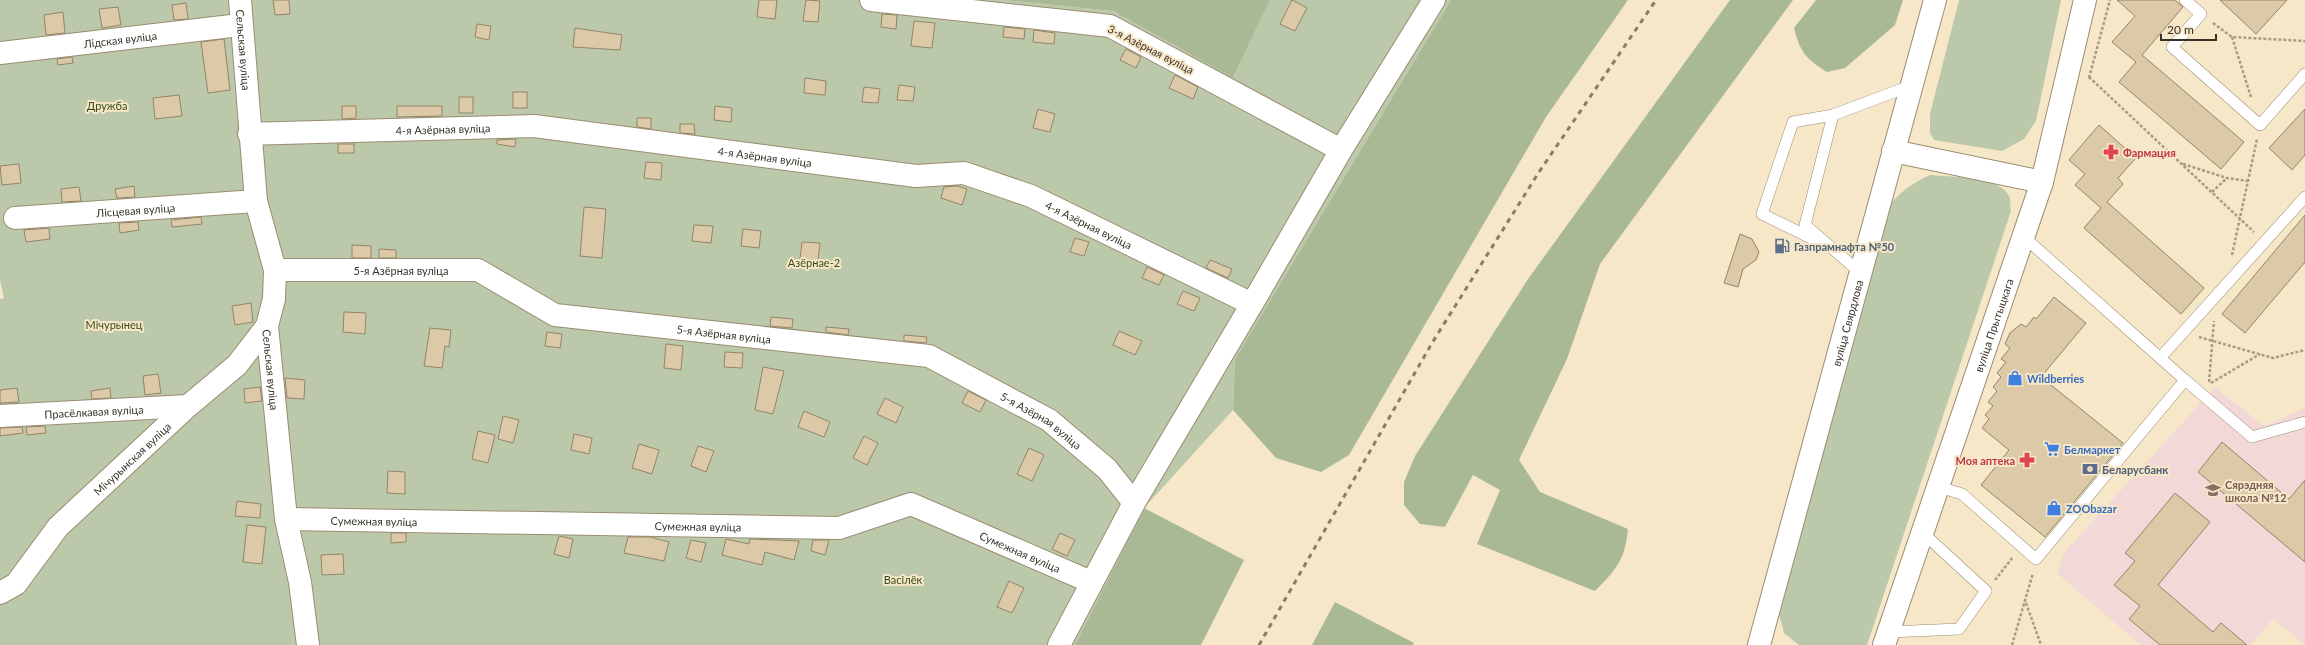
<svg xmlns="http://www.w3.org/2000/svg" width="2305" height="645" font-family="Lato,sans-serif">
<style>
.education{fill:#f2d8d6}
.green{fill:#bbc9aa}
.forest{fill:#a9b996}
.building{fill:#dcc9a7;stroke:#938469}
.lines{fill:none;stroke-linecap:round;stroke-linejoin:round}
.lane-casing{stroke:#9b8c71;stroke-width:12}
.street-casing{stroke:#9b8c71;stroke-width:24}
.secondary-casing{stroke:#9b8c71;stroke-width:24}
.path{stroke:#a79b84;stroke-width:2.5;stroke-dasharray:3 2;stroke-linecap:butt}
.lane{stroke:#fff;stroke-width:11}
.street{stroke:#fff;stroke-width:22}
.secondary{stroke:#fff;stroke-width:22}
.rail{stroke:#887d6a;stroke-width:3;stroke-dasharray:5 5;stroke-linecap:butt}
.labels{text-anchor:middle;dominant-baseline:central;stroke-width:4;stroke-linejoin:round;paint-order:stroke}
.street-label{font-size:11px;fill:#383226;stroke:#f7e7c9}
.park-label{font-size:11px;fill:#374b16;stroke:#f7e7c9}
.health-label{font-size:11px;font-weight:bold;fill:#be3a42;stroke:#f7e7c9;text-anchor:start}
.service-label{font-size:11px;font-weight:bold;fill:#4e5e75;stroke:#f7e7c9;text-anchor:start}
.shop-label{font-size:11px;font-weight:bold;fill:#366cbe;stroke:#f7e7c9;text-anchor:start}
.education-label{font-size:11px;font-weight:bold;fill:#785e54;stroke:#f7e7c9;text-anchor:start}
</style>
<rect width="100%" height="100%" fill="#f7e7c9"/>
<polygon class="education" points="2215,387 2264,426 2305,408 2305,645 2273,619 2251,645 2141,645 2057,573 2064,553"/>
<g class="green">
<polygon points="0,0 1004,0 1113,11 1233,78 1270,0 1451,0 1235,359 1233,410 1144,508 1075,645 0,645 0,299 4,298 0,280"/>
<polygon points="1959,0 2061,0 2036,121 2024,139 2002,151 1934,140 1930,133 1930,114"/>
<path d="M1930 175C1949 177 2000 176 2009 196 2011 200 2010 207 2011 211L1867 645H1799L1784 633 1779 614 1887 209C1900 191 1910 185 1930 175Z"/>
</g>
<g class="forest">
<polygon points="1004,0 1270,0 1233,78 1113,11"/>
<polygon points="1451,0 1628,0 1546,117 1349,455 1321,472 1276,458 1233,410 1235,359"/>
<path d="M1730 0H1793L1600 264 1567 359 1519 460 1540 492 1628 529C1625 560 1616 570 1595 591L1477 544 1500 490 1473 475 1445 527 1420 524 1404 505V482L1415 456 1528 279Z"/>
<path d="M1816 0H1903L1895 25 1845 68 1827 72C1806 59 1800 52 1794 28Z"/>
<polygon points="1144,508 1244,560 1201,645 1075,645"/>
<polygon points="1335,602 1414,643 1413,645 1312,645"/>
</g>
<g class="building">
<polygon points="273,0 289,0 290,14 275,15"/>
<polygon points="759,0 777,0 775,19 757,17"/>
<polygon points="806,0 820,1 818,22 803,21"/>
<polygon points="1292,0 1307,8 1295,31 1280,24"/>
<polygon points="2117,0 2175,0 2183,7 2142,55 2244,142 2221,169 2119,82 2136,62 2112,42 2135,16"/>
<polygon points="2220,0 2287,0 2256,34"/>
<polygon points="186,3 188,19 174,20 172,5"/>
<polygon points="118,7 121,25 102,28 99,9"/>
<polygon points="63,12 65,33 46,35 44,15"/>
<polygon points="882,14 897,15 896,29 881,27"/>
<polygon points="914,21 935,23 932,48 911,46"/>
<polygon points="477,24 491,26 489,40 475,37"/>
<polygon points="1004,27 1025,29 1024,39 1003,37"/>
<polygon points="575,28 622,35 620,50 573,47"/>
<polygon points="1034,30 1055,33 1054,44 1033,42"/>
<polygon points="224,39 230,90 208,93 201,42"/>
<polygon points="1126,49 1141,57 1136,68 1120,60"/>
<polygon points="72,57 73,63 58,65 57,59"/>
<polygon points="1175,75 1198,87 1193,99 1169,88"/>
<polygon points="805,78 826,81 825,95 804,93"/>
<polygon points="899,85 915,87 913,101 897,100"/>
<polygon points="864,87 880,89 878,103 862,102"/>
<rect x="513" y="92" width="14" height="16"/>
<polygon points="179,95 182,116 155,119 153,98"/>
<rect x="459" y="97" width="14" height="16"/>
<polygon points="342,106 356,106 356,118 342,119"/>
<polygon points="397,106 442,106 442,116 397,117"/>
<polygon points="715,106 732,108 731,122 714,120"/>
<polygon points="1038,109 1055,114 1050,132 1033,128"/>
<polygon points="2305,109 2305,155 2292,170 2269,148"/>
<polygon points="637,118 651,118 651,129 637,127"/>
<polygon points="680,124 694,124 695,134 680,133"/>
<polygon points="2099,125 2136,158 2118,178 2123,184 2107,202 2204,288 2181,314 2084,228 2101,208 2075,185 2085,174 2069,160"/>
<polygon points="516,139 515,147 497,144 497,140"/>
<rect x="338" y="144" width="16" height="9"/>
<polygon points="646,162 662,163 661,180 644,178"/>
<polygon points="19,164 21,183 2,185 0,166"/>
<polygon points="134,186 135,197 117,198 115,189"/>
<polygon points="957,186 967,189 962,205 941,198 944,187"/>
<polygon points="79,187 81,201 62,202 61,189"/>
<polygon points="584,207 606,209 602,258 580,256"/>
<polygon points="2305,215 2305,262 2245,333 2222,314"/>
<polygon points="201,217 202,224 172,227 171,220"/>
<polygon points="138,222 139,230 120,233 119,223"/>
<polygon points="694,225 713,226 711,243 692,241"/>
<polygon points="49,228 50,239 26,242 24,230"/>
<polygon points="743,229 761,231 759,248 741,246"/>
<polygon points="1740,234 1752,239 1759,252 1756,260 1743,269 1738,287 1724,283"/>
<polygon points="1075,238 1089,242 1084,256 1070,252"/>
<polygon points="802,242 820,243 818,260 800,259"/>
<polygon points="352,245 371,246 371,258 352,258"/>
<polygon points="379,249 396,250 396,258 379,258"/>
<polygon points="1210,260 1232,269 1228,278 1206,268"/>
<polygon points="1147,267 1164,275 1159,285 1142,278"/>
<polygon points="1183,291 1200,298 1194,311 1177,304"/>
<polygon points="2054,297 2086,323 2041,377 2123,443 2045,537 1981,485 2009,450 1982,428 1989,419 1985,415 1993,406 1988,402 1997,391 1993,387 2001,377 1997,373 2006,362 2001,359 2010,348 2005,344 2010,333 2021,324 2026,327 2034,317 2036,319"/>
<polygon points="251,303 253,322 235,325 232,306"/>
<polygon points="344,312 366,313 365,334 343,332"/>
<polygon points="771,317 793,319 792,328 770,326"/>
<polygon points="826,327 849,329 848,335 826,332"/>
<polygon points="430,328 451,330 449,347 445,346 442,368 424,366"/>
<polygon points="1119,331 1142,341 1135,355 1113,345"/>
<polygon points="547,332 562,334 560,348 545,346"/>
<polygon points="904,335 927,337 926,343 904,341"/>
<polygon points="666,344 683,346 681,370 664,368"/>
<polygon points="725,352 743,353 742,368 724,367"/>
<polygon points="763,367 784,371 773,414 755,410"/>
<polygon points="158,374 161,393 145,395 143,376"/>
<polygon points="285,378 305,380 304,399 287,398"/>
<polygon points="260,387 262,401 245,403 244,389"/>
<polygon points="17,388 19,402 0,403 0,390"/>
<polygon points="110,388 111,398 92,399 91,391"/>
<polygon points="968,391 986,400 980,412 962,403"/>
<polygon points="885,398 903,407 896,423 877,414"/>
<polygon points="804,411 830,422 824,437 798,427"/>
<polygon points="503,416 519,420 513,443 498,439"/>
<polygon points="45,426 46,433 27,435 26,427"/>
<polygon points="22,427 23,433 0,436 0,428"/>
<polygon points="478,431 495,435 488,463 472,459"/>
<polygon points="574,434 592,438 589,454 571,450"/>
<polygon points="864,436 878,443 867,465 853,458"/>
<polygon points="2222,442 2289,499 2305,480 2305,562 2198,472"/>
<polygon points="639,444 659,450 652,474 632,468"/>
<polygon points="698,446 714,451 706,472 691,466"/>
<polygon points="1029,448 1044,455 1032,481 1017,474"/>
<polygon points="388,471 405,472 405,494 387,493"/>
<polygon points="2175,493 2210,522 2158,585 2213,632 2221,623 2247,645 2160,645 2129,619 2140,606 2114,585 2135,561 2125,553"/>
<polygon points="237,501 261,504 260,518 235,516"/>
<polygon points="247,525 266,527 262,564 243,562"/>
<polygon points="391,533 406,533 406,542 391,543"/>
<polygon points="1060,533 1075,540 1067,556 1052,549"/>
<polygon points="559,536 573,539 569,558 554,554"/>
<polygon points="628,537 650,537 669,542 664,561 624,553"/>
<polygon points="726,539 749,544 750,539 799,541 794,560 765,552 762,565 722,555"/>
<polygon points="691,540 706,543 701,562 686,558"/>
<polygon points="813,540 829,540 825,555 811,551"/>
<polygon points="343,554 344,574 322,575 321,555"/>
<polygon points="1009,581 1024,588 1012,613 997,607"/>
</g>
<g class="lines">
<defs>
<g id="lane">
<polyline points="2185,0 2201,14 2172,47 2260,125 2305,74"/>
<polyline points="1817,241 1762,214 1793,122 1833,115"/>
<polyline points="1862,274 1805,225 1833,115 1910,86"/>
<polyline points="2160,358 2305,197"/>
<polyline points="2185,380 2252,437 2305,422"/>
<polyline points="1939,487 1962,494 2036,559 2185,380 2024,237"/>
<polyline points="1889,632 1959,629 1986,591 1923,533"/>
</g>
<g id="street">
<path id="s1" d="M240 0 256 201 275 270 274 299 267 326 286 519 300 582 308 645"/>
<polyline points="871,0 1110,26 1341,150"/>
<path id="s2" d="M0 53 240 25"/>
<path id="s3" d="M249 134 534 126 916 176 964 173 1031 196 1252 304"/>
<polyline points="1893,151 2042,182"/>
<path id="s4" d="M15 218 256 201"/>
<path id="s5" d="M275 270H478L555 315 929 356 1049 420 1107 469 1134 503"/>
<path id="s6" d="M0 416 188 406"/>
<path id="s7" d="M286 519 839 528 911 504 1091 582"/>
<path id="s8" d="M0 593 16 584 58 527 188 406 237 365 267 326"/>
<polyline points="1059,645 1134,503 1252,304 1341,150 1434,0"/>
</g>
<g id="secondary">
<path id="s9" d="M1759 645 1935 0"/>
<path id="s10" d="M1884 645 2042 182 2085 0"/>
</g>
</defs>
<use href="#lane" class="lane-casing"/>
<use href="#street" class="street-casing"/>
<use href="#secondary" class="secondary-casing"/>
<g class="path">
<polyline points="2213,23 2232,37 2305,41"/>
<polyline points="2232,37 2251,97"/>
<polyline points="2089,77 2254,232"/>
<polyline points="2089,78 2110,0"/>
<polyline points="2183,164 2227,178 2248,181"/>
<polyline points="2212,192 2227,178"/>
<polyline points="2232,255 2257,139"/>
<polyline points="2199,337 2273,358 2305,350"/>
<polyline points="2209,382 2214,321"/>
<polyline points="2211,383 2260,354"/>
<polyline points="1995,580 2013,557"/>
<polyline points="2026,603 2041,645"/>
<polyline points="2012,645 2033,573"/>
</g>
<use href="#lane" class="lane"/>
<use href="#street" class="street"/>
<use href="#secondary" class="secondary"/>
<polyline class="rail" points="1259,645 1432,343 1539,172 1656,0"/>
</g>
<defs>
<symbol id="pharmacy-bare" viewBox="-9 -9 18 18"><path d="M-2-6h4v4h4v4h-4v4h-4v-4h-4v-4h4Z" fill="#e0444e" stroke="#f7e7c9" stroke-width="2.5" paint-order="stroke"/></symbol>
<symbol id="fuel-bare" viewBox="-9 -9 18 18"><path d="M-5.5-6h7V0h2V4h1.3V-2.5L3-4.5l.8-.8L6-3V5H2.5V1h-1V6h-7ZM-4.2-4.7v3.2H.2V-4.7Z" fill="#5c6f8a" stroke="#f7e7c9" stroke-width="2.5" paint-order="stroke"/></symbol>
<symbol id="shop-bare" viewBox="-9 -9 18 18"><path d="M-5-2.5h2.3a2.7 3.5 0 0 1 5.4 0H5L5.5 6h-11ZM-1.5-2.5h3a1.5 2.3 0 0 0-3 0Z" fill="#3f7fe0" stroke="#f7e7c9" stroke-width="2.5" paint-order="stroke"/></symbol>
<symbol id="supermarket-bare" viewBox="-9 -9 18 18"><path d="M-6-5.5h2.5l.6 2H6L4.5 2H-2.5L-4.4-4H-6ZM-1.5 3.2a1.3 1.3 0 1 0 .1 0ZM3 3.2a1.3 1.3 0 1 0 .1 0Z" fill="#3f7fe0" stroke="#f7e7c9" stroke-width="2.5" paint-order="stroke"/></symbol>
<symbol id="bank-bare" viewBox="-9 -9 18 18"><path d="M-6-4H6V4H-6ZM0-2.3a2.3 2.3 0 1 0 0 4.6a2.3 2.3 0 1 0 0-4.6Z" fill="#5c6f8a" stroke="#f7e7c9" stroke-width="2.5" paint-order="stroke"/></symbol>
<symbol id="school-bare" viewBox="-9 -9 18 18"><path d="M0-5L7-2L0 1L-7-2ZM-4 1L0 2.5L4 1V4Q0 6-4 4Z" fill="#8d6e63" stroke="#f7e7c9" stroke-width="2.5" paint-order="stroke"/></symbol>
</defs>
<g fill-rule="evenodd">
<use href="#pharmacy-bare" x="2100" y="141" width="22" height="22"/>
<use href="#fuel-bare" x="1771" y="235" width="22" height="22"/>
<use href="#shop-bare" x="2004" y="367" width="22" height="22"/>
<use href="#supermarket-bare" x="2041" y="438" width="22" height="22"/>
<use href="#pharmacy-bare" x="2016" y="449" width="22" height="22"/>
<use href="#bank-bare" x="2079" y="458" width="22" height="22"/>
<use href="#school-bare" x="2202" y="479" width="22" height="22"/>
<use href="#shop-bare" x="2043" y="497" width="22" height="22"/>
</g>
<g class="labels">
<g class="street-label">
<text stroke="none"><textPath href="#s2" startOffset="121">Лідская вуліца</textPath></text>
<text transform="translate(1151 49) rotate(27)">3-я Азёрная вуліца</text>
<text stroke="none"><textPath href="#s1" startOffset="50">Сельская вуліца</textPath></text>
<text stroke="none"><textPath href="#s3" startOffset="194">4-я Азёрная вуліца</textPath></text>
<text stroke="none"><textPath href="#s3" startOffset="518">4-я Азёрная вуліца</textPath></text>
<text stroke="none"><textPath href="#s4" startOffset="121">Лісцевая вуліца</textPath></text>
<text stroke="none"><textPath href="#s3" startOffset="854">4-я Азёрная вуліца</textPath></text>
<text stroke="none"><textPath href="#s5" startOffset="126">5-я Азёрная вуліца</textPath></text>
<text stroke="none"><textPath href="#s9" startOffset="334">вуліца Свярдлова</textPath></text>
<text stroke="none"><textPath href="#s10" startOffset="338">вуліца Прытыцкага</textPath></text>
<text stroke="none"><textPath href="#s5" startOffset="462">5-я Азёрная вуліца</textPath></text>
<text stroke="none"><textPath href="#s1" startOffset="374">Сельская вуліца</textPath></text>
<text stroke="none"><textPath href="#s6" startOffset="94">Прасёлкавая вуліца</textPath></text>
<text stroke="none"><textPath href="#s5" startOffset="798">5-я Азёрная вуліца</textPath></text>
<text stroke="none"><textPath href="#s8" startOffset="190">Мічурынская вуліца</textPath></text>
<text stroke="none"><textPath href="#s7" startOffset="88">Сумежная вуліца</textPath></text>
<text stroke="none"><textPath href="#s7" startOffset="412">Сумежная вуліца</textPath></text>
<text stroke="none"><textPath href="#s7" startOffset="748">Сумежная вуліца</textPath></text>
</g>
<g class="park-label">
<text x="107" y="105">Дружба</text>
<text x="814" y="262">Азёрнае-2</text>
<text x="114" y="324">Мічурынец</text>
<text x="903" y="579">Васілёк</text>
</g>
<g class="health-label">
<text x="2123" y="152">Фармация</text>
<text x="2015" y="460" text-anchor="end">Моя аптека</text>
</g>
<g class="service-label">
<text x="1794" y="246">Газпрамнафта №50</text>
<text x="2102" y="469">Беларусбанк</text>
</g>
<g class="shop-label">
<text x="2027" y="378">Wildberries</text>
<text x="2064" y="449">Белмаркет</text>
<text x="2066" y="508">ZOObazar</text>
</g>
<g class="education-label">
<text x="2225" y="484">Сярэдняя<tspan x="2225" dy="13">школа №12</tspan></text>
</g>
</g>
<path d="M2161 34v6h55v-6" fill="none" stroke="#383226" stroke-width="2"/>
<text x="2167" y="34" font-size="12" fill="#383226" stroke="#f7e7c9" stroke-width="3" paint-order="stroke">20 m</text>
</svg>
